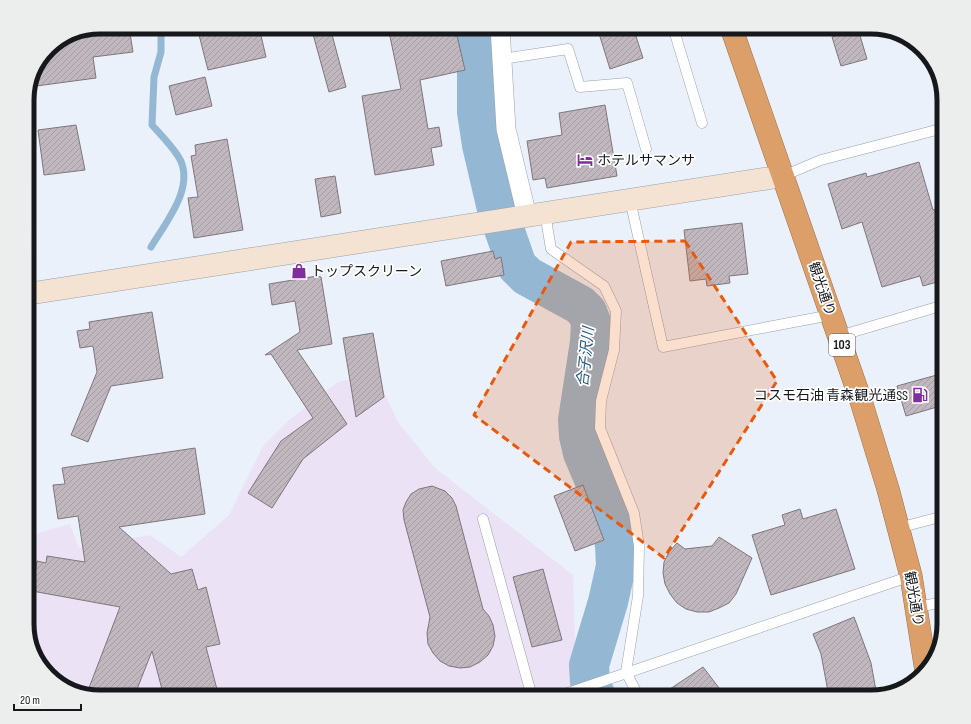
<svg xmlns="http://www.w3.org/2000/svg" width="971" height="724" font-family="'Sofia Sans Condensed','Noto Sans JP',sans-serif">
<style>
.education{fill:#ece2f6}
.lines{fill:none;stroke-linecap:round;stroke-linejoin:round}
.stream{stroke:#94b8d4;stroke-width:7}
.river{stroke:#94b8d4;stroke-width:40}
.building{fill:url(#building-hatch);stroke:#7f767d}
.lane-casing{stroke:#99a0a9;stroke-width:11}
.street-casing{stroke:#99a0a9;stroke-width:20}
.secondary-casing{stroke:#99a0a9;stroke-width:23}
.highway-casing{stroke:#97704f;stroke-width:23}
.lane{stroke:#fff;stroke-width:10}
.street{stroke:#fff;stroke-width:19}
.secondary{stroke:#f4e2d2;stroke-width:22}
.highway{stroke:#dc9f6a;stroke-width:22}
.marked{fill:#e8590c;fill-opacity:0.2;stroke:#e8590c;stroke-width:3;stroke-dasharray:8 5;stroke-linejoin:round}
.labels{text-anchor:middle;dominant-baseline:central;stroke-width:3.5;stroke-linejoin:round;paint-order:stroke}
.shield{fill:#fff;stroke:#5c5d60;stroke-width:1}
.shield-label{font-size:13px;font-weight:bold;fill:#16181c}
.poi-label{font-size:14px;fill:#16181c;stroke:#fff;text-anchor:start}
.street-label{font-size:14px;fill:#16181c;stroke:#fff}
.water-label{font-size:15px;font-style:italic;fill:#215980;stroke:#fff}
.rim{fill:none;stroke:#16181c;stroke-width:5}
</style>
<defs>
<pattern id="building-hatch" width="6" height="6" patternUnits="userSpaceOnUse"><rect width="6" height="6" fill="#c1b7bf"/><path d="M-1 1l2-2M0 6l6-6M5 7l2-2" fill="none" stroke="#a59da4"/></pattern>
</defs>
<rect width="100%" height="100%" fill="#eaf1fb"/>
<polygon class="education" points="375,373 398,422 435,468 573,575 576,670 592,697 99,697 55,682 35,657 27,629 27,543 38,533 70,524 79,548 150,535 181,557 229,515 263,446 289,420 338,382"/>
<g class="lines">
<path class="stream" d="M151 247C166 222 197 185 178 156 171 145 161 135 152 125L154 77 161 52V27"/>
<polyline class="river" points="471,27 477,64 477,112 482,145 497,209 517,266 527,276 580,305 587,312 591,322 590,342 578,420 579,436 583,453 608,512 615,545 616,566 608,602 589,665 590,682 596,697"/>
</g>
<g class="building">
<polygon points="100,27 129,27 133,52 93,57 96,78 29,87 34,68 52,45"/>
<polygon points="215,27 259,27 266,57 208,70 198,31"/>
<polygon points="311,27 330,27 346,87 329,92"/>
<polygon points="388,27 455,27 465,70 420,80 428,129 439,127 442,146 431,148 434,165 375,175 362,96 401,89"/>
<polygon points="597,27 633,27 643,58 610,69"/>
<polygon points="858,29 867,59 841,66 832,37"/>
<polygon points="205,77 212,106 176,115 169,86"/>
<polygon points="605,105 617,176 547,188 545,178 533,180 527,141 562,135 559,113"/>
<polygon points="76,125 85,170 44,175 38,130"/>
<polygon points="227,139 243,230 194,238 188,198 198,197 191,156 196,155 195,145"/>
<polygon points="919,162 933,210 944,207 944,280 923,286 920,276 882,287 862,222 842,229 828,184 866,173 867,177"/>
<polygon points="335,176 341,213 321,217 315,179"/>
<polygon points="742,223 748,274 729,276 730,283 707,286 706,279 690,281 684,230"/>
<polygon points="493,251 495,259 501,257 504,275 446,286 441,261"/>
<polygon points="317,276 321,277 332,344 297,350 347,424 303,459 272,508 248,493 281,441 313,418 271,354 265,355 300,332 295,301 272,305 269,284"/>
<polygon points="152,312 163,378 111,386 88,442 71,435 97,372 93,346 80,348 77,331 90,329 89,322"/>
<polygon points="373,333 384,397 356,417 343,338"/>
<polygon points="944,373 944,405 906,416 897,386"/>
<polygon points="195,448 205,514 119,527 171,574 192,569 198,590 206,587 220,644 206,647 219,697 164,697 152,651 134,697 99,697 87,693 120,607 32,591 37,561 46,563 47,556 85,562 78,516 58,519 53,485 65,484 62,468"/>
<polygon points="583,485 604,540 575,551 554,496"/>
<polygon points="432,486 445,491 452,498 456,506 483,609 489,616 493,625 495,636 493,646 488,655 480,662 470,667 460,668 449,666 440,661 433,653 428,644 427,633 430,617 404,520 403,510 406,502 411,494 419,489"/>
<polygon points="800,509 803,519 836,509 855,569 771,595 752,535 785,525 782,515"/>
<polygon points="719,537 752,558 736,594 729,603 719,608 709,612 697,612 686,609 677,603 670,594 665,584 663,573 664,562 669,552 677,543 685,549 712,546"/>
<polygon points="543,569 562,640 532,647 513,577"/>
<polygon points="854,617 871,663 877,696 829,697 821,654 813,634"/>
<polygon points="703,667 726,697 658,697"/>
</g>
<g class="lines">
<defs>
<g id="lane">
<polyline points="673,27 702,123"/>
<polyline points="502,59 568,49 580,87 627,83 646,149"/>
<polyline points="783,176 821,160 944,128"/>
<polyline points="630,200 663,347 831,315"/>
<polyline points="545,213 551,249 604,286 616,311 614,350 601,401 600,428 634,513 639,546 638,596 626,672 639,697"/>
<polyline points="839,336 944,305"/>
<polyline points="483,519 532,697"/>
<polyline points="898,528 944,516"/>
<polyline points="917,607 944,602"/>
<polyline points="556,697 911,576"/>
</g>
<polyline id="street" points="500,27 506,129 527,216"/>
<polyline id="secondary" points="27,294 783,176"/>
<polyline id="highway" points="731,27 861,401 888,489 911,576 926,671"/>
</defs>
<use href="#lane" class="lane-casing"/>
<use href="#street" class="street-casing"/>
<use href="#secondary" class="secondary-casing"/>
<use href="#highway" class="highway-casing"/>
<use href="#lane" class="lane"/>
<use href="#street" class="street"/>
<use href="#secondary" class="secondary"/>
<use href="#highway" class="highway"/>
</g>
<path class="marked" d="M685 241 777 381 664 558 474 415 571 242Z"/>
<defs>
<symbol id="hotel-bare" viewBox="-9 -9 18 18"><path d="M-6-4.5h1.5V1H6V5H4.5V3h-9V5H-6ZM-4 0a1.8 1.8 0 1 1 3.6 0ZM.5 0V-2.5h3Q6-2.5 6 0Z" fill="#802e9e" stroke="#fff" stroke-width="2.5" paint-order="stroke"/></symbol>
<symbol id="shop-bare" viewBox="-9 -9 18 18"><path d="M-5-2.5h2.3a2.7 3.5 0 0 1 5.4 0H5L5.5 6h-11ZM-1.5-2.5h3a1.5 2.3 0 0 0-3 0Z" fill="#802e9e" stroke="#fff" stroke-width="2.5" paint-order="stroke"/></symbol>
<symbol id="fuel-bare" viewBox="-9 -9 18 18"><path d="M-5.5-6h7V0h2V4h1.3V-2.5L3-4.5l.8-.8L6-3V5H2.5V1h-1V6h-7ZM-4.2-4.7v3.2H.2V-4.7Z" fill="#802e9e" stroke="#fff" stroke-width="2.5" paint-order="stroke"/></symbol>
</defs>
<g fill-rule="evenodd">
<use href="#hotel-bare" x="574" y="149" width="22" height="22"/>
<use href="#shop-bare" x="288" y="260" width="22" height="22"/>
<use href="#fuel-bare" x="909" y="384" width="22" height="22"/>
</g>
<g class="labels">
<rect class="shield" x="829" y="334" width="26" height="22" rx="3"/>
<g class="shield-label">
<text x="842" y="345">103</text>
</g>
<g class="poi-label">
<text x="597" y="160">ホテルサマンサ</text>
<text x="311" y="271">トップスクリーン</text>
<text x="908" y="395" text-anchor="end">コスモ石油 青森観光通SS</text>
</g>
<g class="street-label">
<text transform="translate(822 289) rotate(71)">観光通り</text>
<text transform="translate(914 599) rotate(80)">観光通り</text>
</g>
<g class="water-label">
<text transform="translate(586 357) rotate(-84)">合子沢川</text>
</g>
</g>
<path d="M0 0H971V724H0ZM100 34H871A66 66 0 0 1 937 100V624A66 66 0 0 1 871 690H100A66 66 0 0 1 34 624V100A66 66 0 0 1 100 34Z" fill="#eceded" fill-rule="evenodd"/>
<path class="rim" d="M100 34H871A66 66 0 0 1 937 100V624A66 66 0 0 1 871 690H100A66 66 0 0 1 34 624V100A66 66 0 0 1 100 34Z"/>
<path d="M14 704v6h67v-6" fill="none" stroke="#16181c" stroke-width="2"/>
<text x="20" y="704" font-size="12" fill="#16181c" stroke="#ffffff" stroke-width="3" paint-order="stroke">20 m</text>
</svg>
